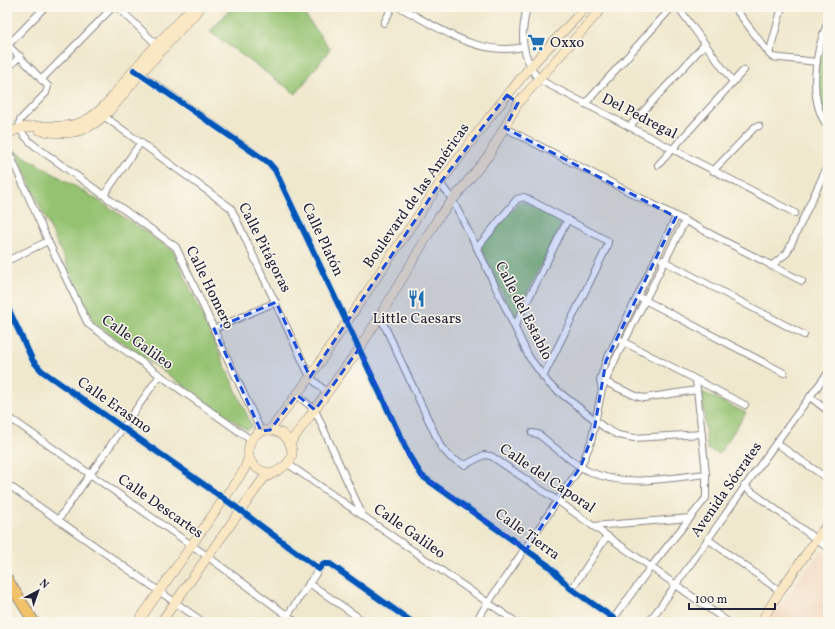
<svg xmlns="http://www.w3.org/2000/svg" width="835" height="629" font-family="Vollkorn,serif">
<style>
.built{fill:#f1d5bd}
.green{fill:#94c271;stroke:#5b7256}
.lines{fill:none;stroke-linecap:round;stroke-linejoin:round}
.street-casing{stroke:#898584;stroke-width:8}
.secondary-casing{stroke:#898584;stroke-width:10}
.primary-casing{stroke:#898584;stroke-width:12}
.street{stroke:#fff;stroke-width:6}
.secondary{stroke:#fae7c3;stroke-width:9}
.primary{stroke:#f2c26a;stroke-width:10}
.cycleway-casing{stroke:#fbf7ec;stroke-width:8}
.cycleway{stroke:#0057b8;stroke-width:6}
.marked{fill:#1d4ed8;fill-opacity:0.2;stroke:#1d4ed8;stroke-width:3;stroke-dasharray:8 5;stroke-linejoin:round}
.labels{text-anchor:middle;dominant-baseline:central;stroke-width:3;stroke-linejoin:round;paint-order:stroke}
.poi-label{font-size:15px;fill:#22223b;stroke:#fbf7ec;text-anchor:start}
.street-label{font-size:15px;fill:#22223b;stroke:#fbf7ec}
</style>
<rect width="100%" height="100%" fill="#fbf7ec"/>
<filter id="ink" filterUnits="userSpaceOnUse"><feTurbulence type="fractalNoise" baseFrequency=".025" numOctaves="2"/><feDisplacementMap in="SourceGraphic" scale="8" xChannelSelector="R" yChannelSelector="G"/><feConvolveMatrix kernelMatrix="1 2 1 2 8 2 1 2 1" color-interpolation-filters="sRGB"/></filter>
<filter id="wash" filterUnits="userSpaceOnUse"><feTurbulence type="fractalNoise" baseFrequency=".012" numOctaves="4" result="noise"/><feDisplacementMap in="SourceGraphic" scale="16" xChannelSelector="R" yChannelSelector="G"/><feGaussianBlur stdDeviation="0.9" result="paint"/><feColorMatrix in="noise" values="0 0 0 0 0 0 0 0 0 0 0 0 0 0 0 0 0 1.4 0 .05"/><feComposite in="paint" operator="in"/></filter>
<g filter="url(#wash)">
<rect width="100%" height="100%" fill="#f0e8cd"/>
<polygon class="built" points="821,549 828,554 828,622 768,622"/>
<g class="green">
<polygon points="232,7 299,7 330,49 296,94 210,32"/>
<path d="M828 20V78L825 112C810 84 820 49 828 20Z"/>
<polygon points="15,151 95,198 173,250 252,426 247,430 93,322"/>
<polygon points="521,201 563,221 516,315 513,316 480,245"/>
<polygon points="702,392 746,413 719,454 707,449"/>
</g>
</g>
<g filter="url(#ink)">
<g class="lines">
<defs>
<g id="street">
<polyline points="118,7 158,46"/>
<path d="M399 7C438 27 477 57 523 47"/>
<path d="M527 7C520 37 521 53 538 79L795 213"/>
<polyline points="678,7 733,82"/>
<polyline points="734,7 772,57 817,62"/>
<path d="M828 22C815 51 807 99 828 127"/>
<polyline points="384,23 392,7"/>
<path d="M7 44 48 86 46 93 20 120C17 131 28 140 35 146L176 247 261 431"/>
<polyline points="8,45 45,7"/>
<polyline points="769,54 782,7"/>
<polyline points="7,69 20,56"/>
<polyline points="138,72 269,163 275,170 410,457 422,476 549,566 570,588 619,622"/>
<polyline points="41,80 113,7"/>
<polyline points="585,104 672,7"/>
<polyline points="101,114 231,208 310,377 327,393"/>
<polyline points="629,127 705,44"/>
<polyline points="505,128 802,281"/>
<polyline points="7,148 48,241 88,324 251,440"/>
<polyline points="658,165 744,70"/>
<polyline points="713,171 755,127 759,126"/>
<polyline points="440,183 452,199 477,248 529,357 549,384 605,428 618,435 634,438 702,434"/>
<polyline points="104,195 141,142"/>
<polyline points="477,248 517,199 524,197 608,241 607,247 543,377"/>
<polyline points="662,260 804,335"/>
<polyline points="7,261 48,241"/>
<polyline points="771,266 787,253 828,165"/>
<polyline points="641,298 784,373"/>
<polyline points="7,306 33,361 42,371 233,505 319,569 323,564 330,564 412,622"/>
<polyline points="380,316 441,447 451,458 465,465 484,455 491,456 558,501 728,622"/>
<polyline points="515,326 568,219"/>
<polyline points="214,329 276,302"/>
<polyline points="620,340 745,405"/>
<polyline points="603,381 636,396 644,398 697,390"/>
<polyline points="602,389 600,380 606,361 676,217"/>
<polyline points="297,395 315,410 362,514"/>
<polyline points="810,397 828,411"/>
<polyline points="7,416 207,556 296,622"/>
<path d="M532 433 538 434C554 446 570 462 588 471 624 488 667 478 706 474"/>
<polyline points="776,443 828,479"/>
<polyline points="288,464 516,622"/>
<polyline points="7,484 203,622"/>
<polyline points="744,486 828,548"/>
<polyline points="58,520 160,375"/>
<polyline points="593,526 690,518"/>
<polyline points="709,540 780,591"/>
<polyline points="309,583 365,622"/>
<polyline points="572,589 607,536"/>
<polyline points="614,618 650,568 706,498 706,474 696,380"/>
<polyline points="283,622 319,569"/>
<polyline points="475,622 581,466 591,442 602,389 615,360 685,221"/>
<path d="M649 622C709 540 765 454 828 373"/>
</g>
<g id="secondary">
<path d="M39 130C53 133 68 135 82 130 108 120 123 93 141 73 161 51 181 29 201 7"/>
<path d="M7 135C30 118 59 133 84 121 105 111 119 87 134 70 152 48 173 28 192 7"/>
<polyline points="270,430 310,377 440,183 489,118 530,67 586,7"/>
<polyline points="290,443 359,349 380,316 438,218 489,155 518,103 603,7"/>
<polyline points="138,622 244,470 249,457"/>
<path d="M161 622 263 479C275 471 301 464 289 442 286 436 281 432 275 431 245 423 236 470 271 473"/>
<polyline points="761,622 780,591 828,523"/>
</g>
<polyline id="primary" points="7,579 34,622"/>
</defs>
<use href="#street" class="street-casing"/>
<use href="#secondary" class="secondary-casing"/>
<use href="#primary" class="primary-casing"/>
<use href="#street" class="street"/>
<use href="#secondary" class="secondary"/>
<use href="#primary" class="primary"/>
<defs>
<g id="cycleway">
<polyline points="134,70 269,163 275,170 410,457 422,476 549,566 570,588 619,622"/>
<polyline points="7,306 33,361 42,371 233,505 319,569 323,564 330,564 412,622"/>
</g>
</defs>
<use href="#cycleway" class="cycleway-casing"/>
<use href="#cycleway" class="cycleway"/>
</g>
</g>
<path class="marked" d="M507 95 518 103 505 128 676 217 606 361 594 431 581 466 526 550 422 476 410 457 359 349 315 410 297 395 270 430 261 431 214 329 276 302 310 377 440 183Z"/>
<defs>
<symbol id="supermarket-bare" viewBox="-9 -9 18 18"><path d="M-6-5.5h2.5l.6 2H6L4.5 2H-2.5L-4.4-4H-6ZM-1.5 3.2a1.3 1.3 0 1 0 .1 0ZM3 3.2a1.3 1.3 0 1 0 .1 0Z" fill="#1f6fb2" stroke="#fbf7ec" stroke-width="2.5" paint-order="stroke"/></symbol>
<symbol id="restaurant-bare" viewBox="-9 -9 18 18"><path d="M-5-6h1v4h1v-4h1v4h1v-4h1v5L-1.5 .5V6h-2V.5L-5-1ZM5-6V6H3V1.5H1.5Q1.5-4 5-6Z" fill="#1f6fb2" stroke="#fbf7ec" stroke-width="2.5" paint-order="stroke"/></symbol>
</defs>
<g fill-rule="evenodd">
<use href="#supermarket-bare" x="524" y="30" width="25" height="25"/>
<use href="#restaurant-bare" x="404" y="286" width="25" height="25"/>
</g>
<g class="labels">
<g class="poi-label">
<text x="550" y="43">Oxxo</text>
<text x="417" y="319" text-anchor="middle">Little Caesars</text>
</g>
<g class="street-label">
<text transform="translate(639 117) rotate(27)">Del Pedregal</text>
<text transform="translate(417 196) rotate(-55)">Boulevard de las Américas</text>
<text transform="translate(322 240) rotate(65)">Calle Platón</text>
<text transform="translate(264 248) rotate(63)">Calle Pitágoras</text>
<text transform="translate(209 288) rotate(64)">Calle Homero</text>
<text transform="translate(523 311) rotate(63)">Calle del Establo</text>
<text transform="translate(137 343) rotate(35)">Calle Galileo</text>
<text transform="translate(114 406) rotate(35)">Calle Erasmo</text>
<text transform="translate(547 479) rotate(34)">Calle del Caporal</text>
<text transform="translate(727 490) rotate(-55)">Avenida Sócrates</text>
<text transform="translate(160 507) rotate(35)">Calle Descartes</text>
<text transform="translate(409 532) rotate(35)">Calle Galileo</text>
<text transform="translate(527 535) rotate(36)">Calle Tierra</text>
</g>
</g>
<rect width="835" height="629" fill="none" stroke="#fbf7ec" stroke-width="24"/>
<g transform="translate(38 591) rotate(41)" stroke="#fbf7ec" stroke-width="3" paint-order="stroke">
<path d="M0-3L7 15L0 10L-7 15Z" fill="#22223b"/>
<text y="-6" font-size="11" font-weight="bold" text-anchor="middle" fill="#22223b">N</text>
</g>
<path d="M689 603v6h86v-6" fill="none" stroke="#22223b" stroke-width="2"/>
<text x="695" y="603" font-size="12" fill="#22223b" stroke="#fbf7ec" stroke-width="3" paint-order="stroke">100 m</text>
</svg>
